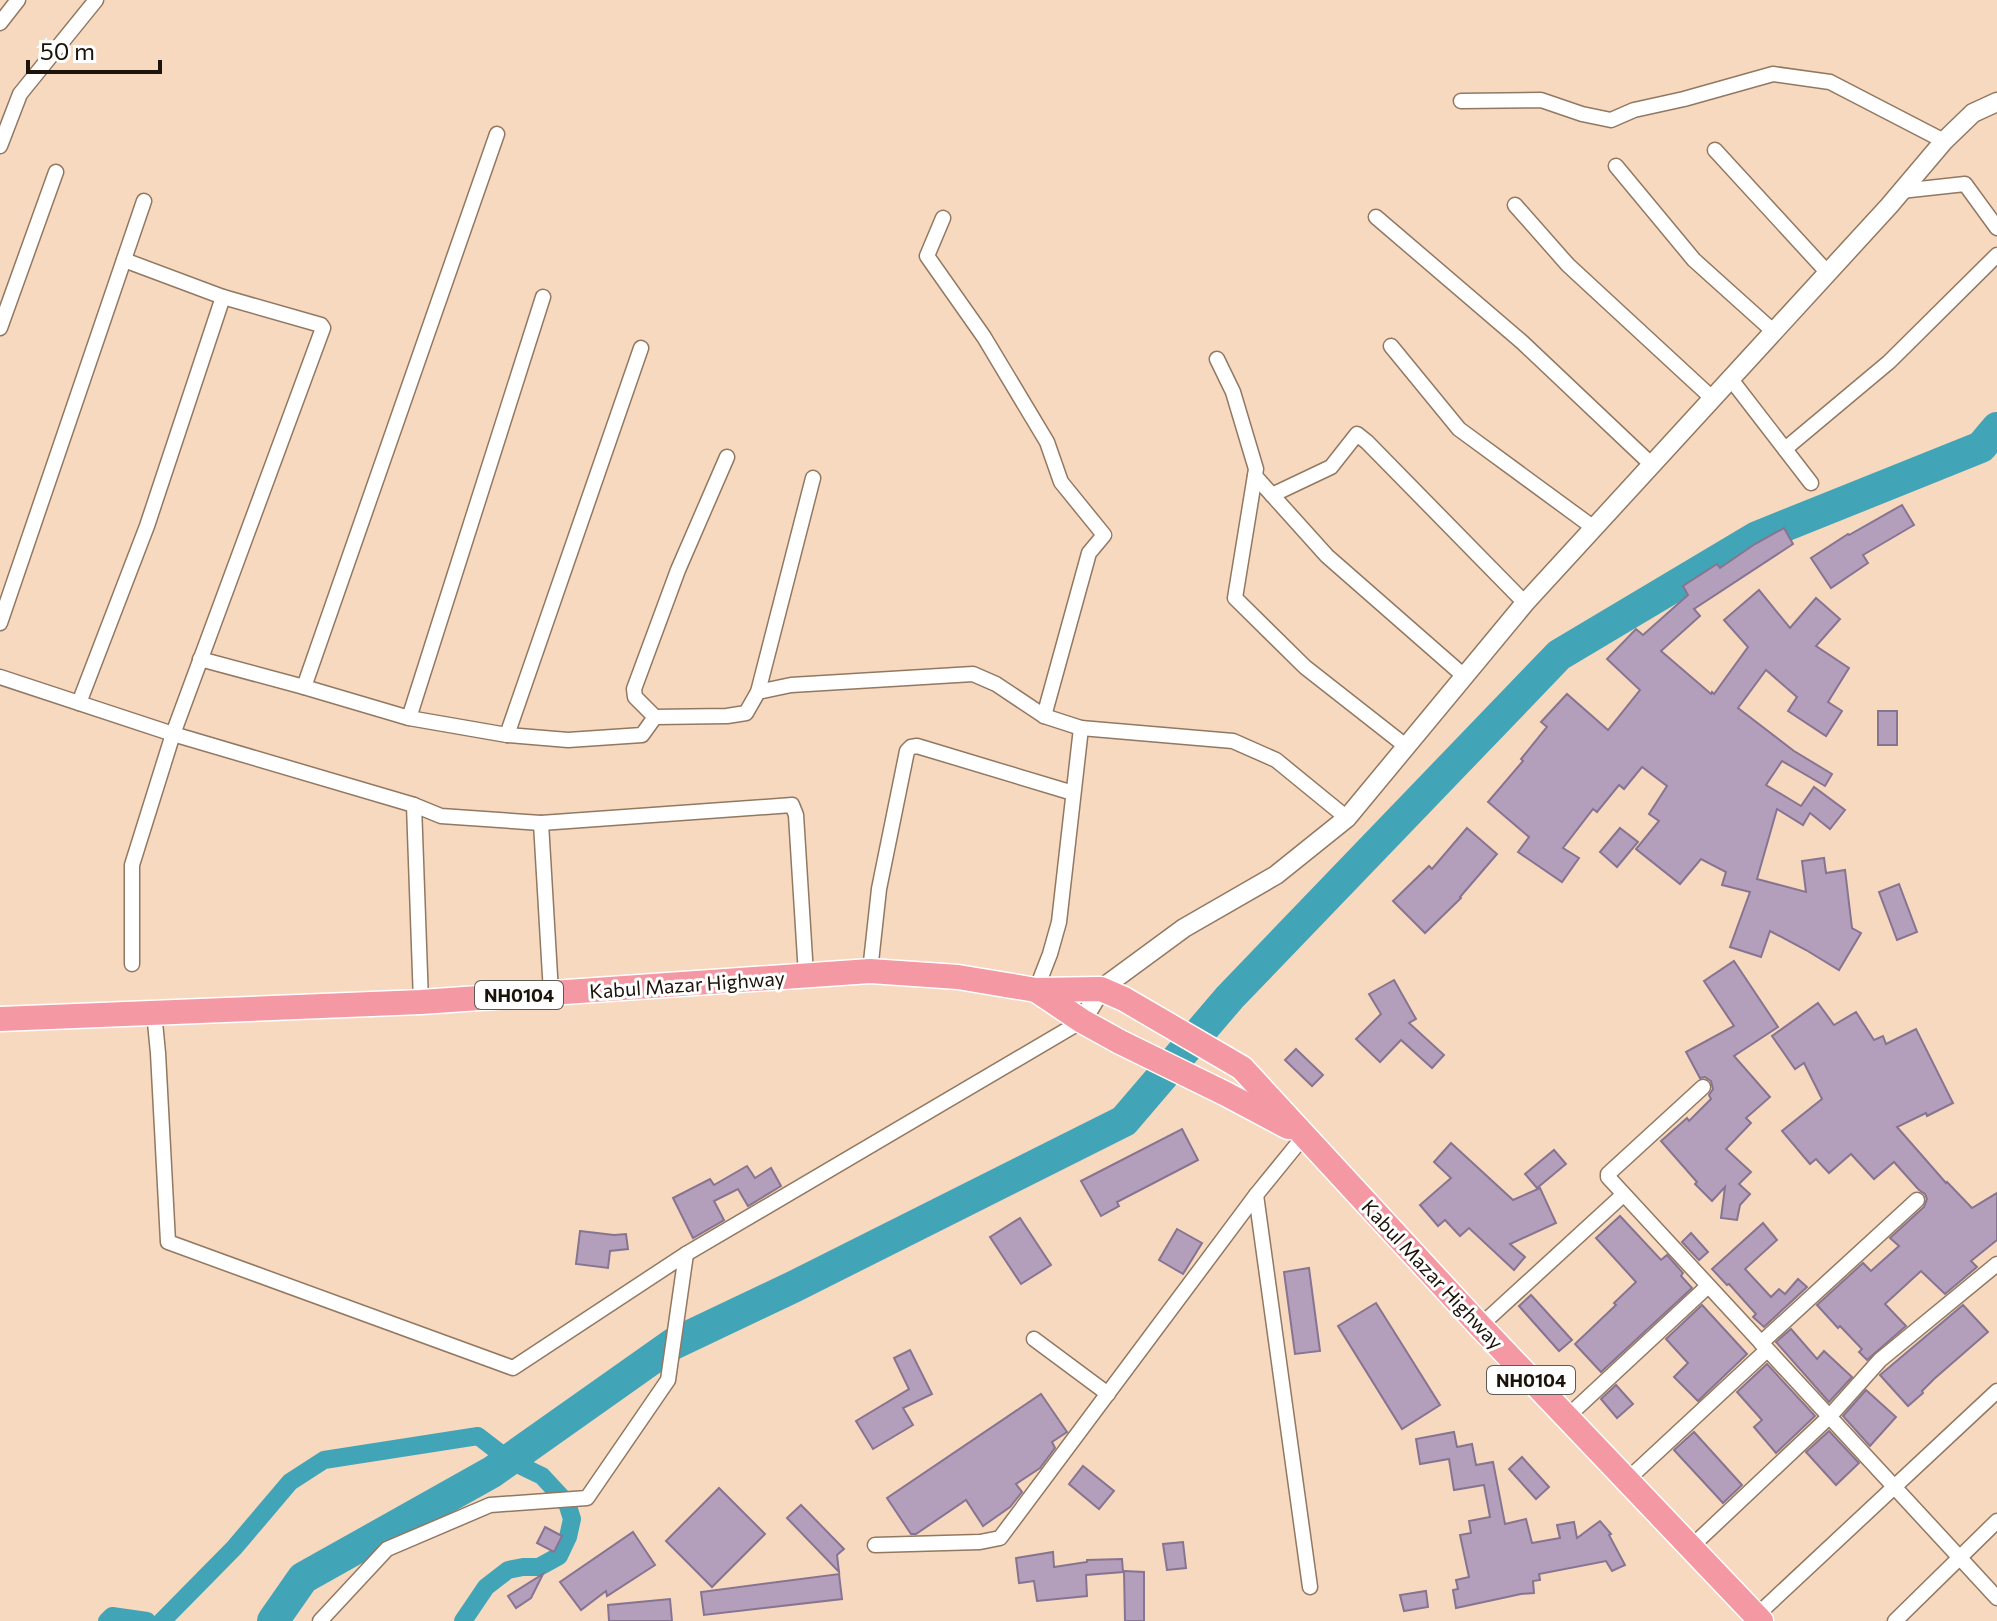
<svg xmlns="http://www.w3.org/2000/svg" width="1997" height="1621" font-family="Commissioner,sans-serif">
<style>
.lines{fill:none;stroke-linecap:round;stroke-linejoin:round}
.canal{stroke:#42a5b7;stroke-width:18}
.river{stroke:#42a5b7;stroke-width:32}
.building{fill:#b39fbc;stroke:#877490;stroke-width:2}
.minor-casing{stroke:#927861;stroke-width:17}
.tertiary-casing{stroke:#927861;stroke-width:21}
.trunk-casing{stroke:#fff;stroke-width:27}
.minor{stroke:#fff;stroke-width:14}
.tertiary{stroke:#fff;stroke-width:18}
.trunk{stroke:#f498a3;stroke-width:24}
.labels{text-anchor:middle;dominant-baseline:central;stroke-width:6;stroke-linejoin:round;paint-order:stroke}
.shield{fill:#fff;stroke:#605a54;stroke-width:2}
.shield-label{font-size:18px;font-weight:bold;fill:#1c130a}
.street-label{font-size:20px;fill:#1c130a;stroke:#fff}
</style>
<rect width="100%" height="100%" fill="#f7d9c0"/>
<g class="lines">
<g class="canal">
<polyline points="107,1621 112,1616 147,1621"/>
<polyline points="162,1621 234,1548 290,1482 324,1460 478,1436 509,1460 542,1476 567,1503 572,1519 568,1537 559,1556 539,1567 523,1567 508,1570 486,1587 463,1621"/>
</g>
<polyline class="river" points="273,1621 303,1578 492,1472 673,1344 793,1287 1124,1121 1230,997 1559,655 1757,537 1981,447 1997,428"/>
</g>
<g class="building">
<polygon points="1902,505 1914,525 1863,555 1868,563 1831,588 1811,558 1848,534 1849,535"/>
<polygon points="1784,528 1793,544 1694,609 1700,616 1661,651 1711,694 1712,692 1714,694 1748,647 1724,620 1759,590 1790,628 1816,598 1840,619 1816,646 1849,668 1828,702 1842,711 1826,736 1788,711 1797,697 1766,670 1738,708 1794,751 1832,774 1825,786 1782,761 1766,785 1801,806 1814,787 1845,810 1830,829 1810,813 1803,825 1777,809 1757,879 1806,892 1802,861 1824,858 1826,873 1845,870 1852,928 1861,933 1839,970 1806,950 1770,931 1761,957 1730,947 1750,892 1722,885 1726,872 1701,859 1680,884 1636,849 1659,821 1649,814 1667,786 1642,767 1624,789 1619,785 1597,812 1593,809 1563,848 1579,858 1562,882 1518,852 1529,837 1488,802 1523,761 1521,759 1547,727 1541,722 1567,694 1608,730 1640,690 1607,659 1636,629 1643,635 1688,595 1683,586 1717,564 1720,568 1755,544"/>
<rect x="1878" y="711" width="19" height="34"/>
<polygon points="1467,828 1497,854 1460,897 1461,898 1425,933 1393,901 1429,866 1432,869"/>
<polygon points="1620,828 1638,842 1617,867 1600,852"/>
<polygon points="1899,884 1917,932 1897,940 1879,892"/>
<polygon points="1734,961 1778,1027 1734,1056 1770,1097 1746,1118 1751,1123 1726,1149 1751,1172 1739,1184 1750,1194 1740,1205 1737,1220 1721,1218 1725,1187 1712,1201 1695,1184 1697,1182 1661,1141 1687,1118 1689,1121 1711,1099 1709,1095 1713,1089 1711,1081 1705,1077 1700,1078 1686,1052 1734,1026 1704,981"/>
<polygon points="1394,980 1416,1019 1409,1023 1444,1055 1432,1068 1401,1040 1380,1062 1356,1039 1381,1014 1369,994"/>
<polygon points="1818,1003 1834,1025 1856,1012 1874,1040 1883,1036 1886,1044 1916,1029 1953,1103 1927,1116 1926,1113 1897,1127 1946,1183 1947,1182 1972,1208 1997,1193 1997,1240 1971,1261 1977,1267 1945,1294 1921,1271 1885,1304 1906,1326 1867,1360 1859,1352 1862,1349 1840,1326 1838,1328 1817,1305 1863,1263 1871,1271 1899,1246 1890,1238 1924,1207 1927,1199 1925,1194 1919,1190 1894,1162 1874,1179 1851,1154 1829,1173 1816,1159 1810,1164 1782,1131 1822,1099 1804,1063 1795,1069 1772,1036"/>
<polygon points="1296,1049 1323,1075 1312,1086 1285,1060"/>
<polygon points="1182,1129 1198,1160 1117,1202 1119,1206 1101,1216 1081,1181"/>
<polygon points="1451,1143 1513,1200 1540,1188 1556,1223 1510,1244 1525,1257 1514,1270 1469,1228 1460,1236 1445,1220 1438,1226 1420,1205 1451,1178 1434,1162"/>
<polygon points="1554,1150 1566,1164 1537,1188 1525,1174"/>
<polygon points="747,1166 755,1178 771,1168 781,1186 748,1206 738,1189 714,1201 724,1220 693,1238 673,1198 710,1179 714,1185"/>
<polygon points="1620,1216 1661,1260 1667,1255 1683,1273 1681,1276 1692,1288 1601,1372 1575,1344 1616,1305 1614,1303 1636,1282 1596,1238"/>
<polygon points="1020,1218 1051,1265 1021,1284 990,1237"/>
<polygon points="1763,1223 1777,1240 1745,1269 1771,1297 1779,1289 1785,1294 1798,1279 1807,1287 1764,1327 1753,1317 1756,1314 1729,1284 1727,1285 1712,1269"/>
<polygon points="1177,1229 1202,1243 1183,1274 1159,1260"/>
<polygon points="580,1231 614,1235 626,1234 628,1249 610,1251 608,1268 576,1264"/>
<polygon points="1691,1233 1708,1252 1699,1260 1682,1242"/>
<polygon points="1309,1268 1320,1351 1295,1354 1284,1272"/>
<polygon points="1531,1295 1572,1340 1559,1351 1519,1306"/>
<polygon points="1376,1303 1440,1405 1402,1429 1338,1326"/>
<polygon points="1702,1305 1747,1354 1698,1401 1674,1377 1688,1363 1666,1339"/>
<polygon points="1963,1305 1988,1332 1934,1379 1922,1391 1923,1393 1908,1406 1880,1375"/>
<polygon points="1791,1329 1817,1359 1824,1351 1852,1377 1829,1402 1776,1342"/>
<polygon points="910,1350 932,1394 903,1408 913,1425 873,1449 856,1421 909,1389 894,1358"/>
<polygon points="1767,1364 1815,1416 1776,1453 1754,1427 1762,1420 1737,1392"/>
<polygon points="1616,1385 1633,1404 1617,1418 1601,1399"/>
<polygon points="1866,1390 1896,1417 1870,1446 1843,1416"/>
<polygon points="1041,1394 1067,1432 1052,1442 1055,1448 1040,1468 1016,1484 1022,1492 1010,1507 983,1526 966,1500 916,1534 911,1534 887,1498"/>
<polygon points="1829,1431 1859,1463 1836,1485 1806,1452"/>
<polygon points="1454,1432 1457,1447 1472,1444 1476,1465 1493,1462 1505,1524 1526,1519 1532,1543 1560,1538 1557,1525 1574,1522 1577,1538 1600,1521 1611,1534 1609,1535 1625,1565 1612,1571 1606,1561 1539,1574 1540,1580 1533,1581 1534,1593 1521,1594 1456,1608 1453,1590 1458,1589 1456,1580 1469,1577 1460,1535 1471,1533 1469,1521 1490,1517 1484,1485 1454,1490 1449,1459 1420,1464 1416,1439"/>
<polygon points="1694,1432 1742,1485 1723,1503 1674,1450"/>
<polygon points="1522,1457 1549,1487 1536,1499 1509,1469"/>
<polygon points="1083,1466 1114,1491 1099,1509 1069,1484"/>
<polygon points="719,1488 765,1534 712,1587 666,1541"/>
<polygon points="801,1505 844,1549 837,1555 839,1572 787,1518"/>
<polygon points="545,1527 562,1536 554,1552 537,1543"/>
<polygon points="633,1532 655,1565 607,1596 606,1591 581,1610 560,1582"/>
<polygon points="1183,1542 1186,1568 1167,1570 1163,1544"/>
<polygon points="1053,1552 1054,1567 1087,1562 1087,1560 1122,1559 1123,1572 1086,1575 1087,1596 1037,1601 1034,1581 1019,1583 1016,1558"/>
<polygon points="1124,1571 1144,1572 1144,1621 1125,1621"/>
<polygon points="543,1574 531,1598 516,1608 508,1596"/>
<polygon points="839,1574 842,1599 704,1615 701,1592"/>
<polygon points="1426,1591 1428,1607 1404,1611 1400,1595"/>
<polygon points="670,1599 672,1621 609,1621 608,1605"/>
</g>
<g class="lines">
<defs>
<g id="minor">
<polyline points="0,23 18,0"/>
<polyline points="1461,101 1541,100 1582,114 1611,120 1634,110 1684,99 1773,74 1830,82 1944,141"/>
<polyline points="0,146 20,94 96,0"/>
<polyline points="1715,150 1827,272"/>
<polyline points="1616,166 1694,260 1773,331"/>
<polyline points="1901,191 1965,184 1997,228"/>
<polyline points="1515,205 1568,265 1712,398"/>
<polyline points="1376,217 1522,342 1652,465"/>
<polyline points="943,218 927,256 984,337 1047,442 1061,482 1104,535 1089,553 1044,716"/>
<polyline points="124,260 223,297 321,325 323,328 173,734 132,865 132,964"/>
<polyline points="0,328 56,172"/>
<polyline points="1391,346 1459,429 1594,528"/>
<polyline points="1217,359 1233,392 1256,469 1235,598 1305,667 1407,747"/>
<polyline points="1730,378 1811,483"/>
<polyline points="1785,449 1889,362 1997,255"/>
<polyline points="1255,476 1327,556 1464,676"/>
<polyline points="1272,495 1331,467 1357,434 1367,442 1525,603"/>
<polyline points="0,623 144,201"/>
<polyline points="200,659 304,687 409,718 507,735 568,740 642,735 655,717 727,716 746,713 758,692 791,685 973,674 996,684 1044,716 1081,728 1233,741 1276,760 1347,818"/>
<polyline points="0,677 173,734 414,805 441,816 541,823 792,805 796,815 806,975"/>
<polyline points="304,687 497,134"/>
<polyline points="758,692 813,478"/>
<polyline points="79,703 147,526 223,297"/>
<polyline points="655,717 635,697 634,689 678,570 727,457"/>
<polyline points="409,718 543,297"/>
<polyline points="507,735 641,348"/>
<polyline points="414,805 421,1002"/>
<polyline points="541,823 551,993"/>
<polyline points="870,971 879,889 907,751 911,747 917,746 1073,793"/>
<polyline points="1036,990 1050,954 1059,922 1081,728"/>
<polyline points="154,1012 158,1053 168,1242 513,1368 686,1254 1082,1021"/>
<polyline points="1703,1087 1608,1174 1608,1177 1997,1598"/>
<polyline points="1256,1195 1310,1587"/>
<polyline points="1480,1326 1623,1195"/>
<polyline points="1034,1339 1108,1394"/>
<polyline points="1761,1343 1917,1200"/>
<polyline points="1567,1417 1708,1286"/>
<polyline points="1627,1480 1767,1350"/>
<polyline points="875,1545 980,1542 1000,1538 1256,1195 1304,1136"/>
<polyline points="1691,1547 1829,1417 1880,1360 1997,1264"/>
<polyline points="1756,1616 1997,1391"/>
<polyline points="320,1621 387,1549 490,1505 587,1498 668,1380 686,1254"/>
<polyline points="1895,1621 1997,1521"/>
</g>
<polyline id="tertiary" points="1082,1021 1101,989 1184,928 1276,875 1347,818 1525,603 1889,206 1944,141 1973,113 1997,102"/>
<g id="trunk">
<polyline points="1036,990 1082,1021 1120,1042 1226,1094 1288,1127"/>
<polyline points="0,1019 421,1002 870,971 958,977 1036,990 1101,989 1124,999 1242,1068 1480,1326 1761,1621"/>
</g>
</defs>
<use href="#minor" class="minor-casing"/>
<use href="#tertiary" class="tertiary-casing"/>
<use href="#trunk" class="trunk-casing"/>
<use href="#minor" class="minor"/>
<use href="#tertiary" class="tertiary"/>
<use href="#trunk" class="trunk"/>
</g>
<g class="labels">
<g class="shield">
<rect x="475" y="981" width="88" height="28" rx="6"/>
<rect x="1487" y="1366" width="88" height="28" rx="6"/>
</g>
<g class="shield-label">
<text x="519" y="995">NH0104</text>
<text x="1531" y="1380">NH0104</text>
</g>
<g class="street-label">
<text transform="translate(687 984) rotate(-4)">Kabul Mazar Highway</text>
<text transform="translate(1433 1274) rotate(47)">Kabul Mazar Highway</text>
</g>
</g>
<path d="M28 60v12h132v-12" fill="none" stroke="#1c130a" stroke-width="4"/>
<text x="40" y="60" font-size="24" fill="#1c130a" stroke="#ffffff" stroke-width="6" paint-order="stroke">50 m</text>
</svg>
